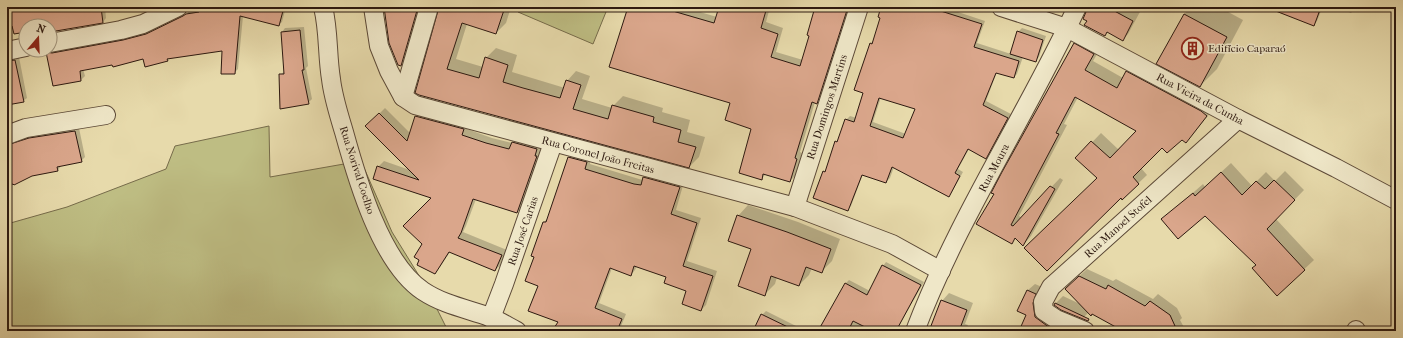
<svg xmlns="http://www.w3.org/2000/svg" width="1403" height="338" font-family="'IM FELL French Canon',serif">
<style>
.green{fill:#bebd83;stroke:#766b4a}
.shadow{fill:#0003;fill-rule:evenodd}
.building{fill:#daa68b;stroke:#2d1910;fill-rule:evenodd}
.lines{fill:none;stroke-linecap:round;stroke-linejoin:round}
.minor-casing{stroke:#5c4937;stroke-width:20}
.minor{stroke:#efe7c8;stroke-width:18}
.labels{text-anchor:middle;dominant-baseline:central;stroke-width:3;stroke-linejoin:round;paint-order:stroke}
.poi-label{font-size:11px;fill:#2d1910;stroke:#efe7c8;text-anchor:start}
.street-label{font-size:11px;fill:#2d1910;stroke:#efe7c8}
</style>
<rect width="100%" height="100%" fill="#e7daab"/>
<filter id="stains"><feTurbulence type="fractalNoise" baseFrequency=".005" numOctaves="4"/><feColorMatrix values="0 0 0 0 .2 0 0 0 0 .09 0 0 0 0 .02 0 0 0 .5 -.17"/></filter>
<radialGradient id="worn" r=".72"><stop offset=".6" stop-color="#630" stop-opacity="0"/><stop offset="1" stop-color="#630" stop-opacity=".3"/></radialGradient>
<g class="green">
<polygon points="521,7 608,7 593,44 518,12"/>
<polygon points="269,126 270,177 361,161 392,232 426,287 448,331 7,331 7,224 67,207 166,169 175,146"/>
</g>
<g class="shadow">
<polygon points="40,7 105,7 106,18 103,22 50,31 50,26 26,26 26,31 15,33"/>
<polygon points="189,7 286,7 282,22 278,25 243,16 238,69 234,73 223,50 170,58 167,60 143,57 83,69 85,76 81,80 53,85 47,53 50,50 127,37 152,30 188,13"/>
<polygon points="385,7 424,7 410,55 401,65"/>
<polygon points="440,7 511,7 506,23 496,33 467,24 456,59 483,67 486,58 496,48 517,55 512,72 565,88 567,81 576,71 590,76 582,99 612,108 613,106 623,96 663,108 662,112 690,120 687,132 705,137 699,157 689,167 420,94"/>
<polygon points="629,7 683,7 717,17 720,7 770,7 766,22 783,28 776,52 803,60 810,35 815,11 802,7 852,7 823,97 817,103 815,102 800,152 802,153 796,175 790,181 766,174 762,178 753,128 732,103"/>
<path d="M882 7H943L985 21 977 43 1011 54 1018 32 1022 28 1046 36 1039 57 1035 61 1023 57 1017 74 1014 77 997 72 986 101 1011 114 989 154 986 158 969 149 958 169 963 172 952 192 949 196 894 167 890 178 886 182 863 174 851 206 847 210 824 172 827 169 836 142 840 138 846 120 850 116 857 118 865 92 870 44 874 40 882 18ZM881 97 917 108 906 134 873 122Z"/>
<polygon points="1089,7 1150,7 1145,12 1141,10 1128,34 1123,39 1108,31 1104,35 1088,20"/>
<polygon points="1192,7 1219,7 1243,20 1217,69 1200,86 1184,14"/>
<polygon points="1295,7 1330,7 1326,12 1321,11 1317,21 1314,24"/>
<polygon points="1335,7 1356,7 1351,13"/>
<polygon points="304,27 308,66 306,68 312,99 308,103 280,75 285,71 282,32 285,28"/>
<polygon points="1083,35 1102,46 1093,61 1123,78 1127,72 1135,63 1215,107 1194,133 1186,141 1182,138 1162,147 1141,168 1147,175 1122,199 1077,158 1101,133 1119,150 1138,131 1078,97 1064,124 1067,125 1019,216 1022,218 1060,178 1063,180 1031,236 1023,245 1016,238 1011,243 995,194 1074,44"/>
<polygon points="7,57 19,57 27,98 23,101 7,104"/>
<polygon points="385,108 410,133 416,116 421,111 469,123 467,129 492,138 512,143 518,137 542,143 540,150 542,151 523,207 517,212 476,199 466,226 463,232 507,250 501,265 495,270 450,252 440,267 435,272 423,244 433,198 378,167 384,161 410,170 367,126"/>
<polygon points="79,128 85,157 81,161 61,166 58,170 31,175 7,185 7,141 33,135"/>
<polygon points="574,153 591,157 590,164 639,179 643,180 649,173 684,182 676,210 701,218 687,261 717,271 706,305 701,310 687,290 667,277 637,266 635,270 631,275 612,268 599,303 626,314 619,331 556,331 559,321 539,285 535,256 544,222 548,218 569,158"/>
<polygon points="1231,163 1252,186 1266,172 1275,181 1285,171 1304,190 1276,219 1314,260 1278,294 1257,264 1206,215 1163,219 1203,184 1205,187"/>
<polygon points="748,205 798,222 840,239 832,261 822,271 812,268 809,275 799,285 777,277 775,284 764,295 753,249 738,216"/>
<polygon points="886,262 924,282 896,331 819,331 846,283 849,280 870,291 883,266"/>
<polygon points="1087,269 1113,281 1116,279 1153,299 1158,294 1177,308 1182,318 1180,320 1186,331 1125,331 1092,313 1089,312 1083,318 1055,304 1063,296 1080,304 1073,282"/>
<polygon points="1035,284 1042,287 1039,296 1080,331 1021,331 1028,315 1018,310 1028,290"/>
<polygon points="949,293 973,303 965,324 968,325 965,331 930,331 942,301"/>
<polygon points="766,311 796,326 793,331 754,331 762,315"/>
</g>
<g class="building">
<polygon points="27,7 101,7 103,23 50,32 50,26 26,26 26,32 14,34 12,26 7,27 7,11"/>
<polygon points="198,7 284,7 279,26 240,16 235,74 221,74 222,51 167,59 168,61 145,67 143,59 113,67 112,65 80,71 81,81 53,86 46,52 52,53 123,40 146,34 183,16 186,14 199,12"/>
<polygon points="384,7 418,7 401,66 398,65 389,43"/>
<polygon points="439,7 505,7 496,34 462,23 447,69 479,78 485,57 508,65 503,82 523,88 560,98 566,80 581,85 573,109 608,119 612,105 654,117 653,122 681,130 678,142 696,147 689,168 419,95 415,93"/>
<polygon points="628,7 659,7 714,23 719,7 767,7 761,28 778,34 771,57 800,66 809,36 807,35 815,7 848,7 817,104 812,102 795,158 797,159 790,182 763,174 762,180 739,173 751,129 725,120 730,103 609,67"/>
<path d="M881 7H928L982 24 974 47 1019 61 1014 78 996 73 983 105 1008 118 986 159 968 149 955 173 960 176 949 197 892 167 886 183 862 175 848 211 813 198 823 171 825 172 835 141 837 142 845 119 854 122 863 93 854 90 870 43 872 44 880 18 878 17ZM879 98 915 109 903 138 870 126Z"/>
<polygon points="1088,7 1107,7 1133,21 1123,41 1107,32 1105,36 1084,25 1087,21 1083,19"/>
<polygon points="1269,7 1321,7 1314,26 1268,8"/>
<polygon points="1184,14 1227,37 1200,87 1156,64"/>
<polygon points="300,30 304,70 302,70 309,104 280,109 279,74 284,74 281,32"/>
<polygon points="1017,31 1043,40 1036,62 1010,54"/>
<polygon points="1074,43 1094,54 1085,70 1117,88 1126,71 1201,111 1207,116 1186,143 1182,140 1167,153 1162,148 1133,177 1139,184 1122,200 1121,198 1047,271 1024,248 1097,178 1075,158 1091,141 1110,158 1136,131 1075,97 1056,133 1059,134 1011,225 1013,226 1050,186 1055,189 1023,246 1015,238 1012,244 976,224 994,194 991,193 1002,172"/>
<polygon points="15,60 24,102 7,105 7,61"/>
<polygon points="379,113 407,141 415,116 464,129 462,135 486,143 509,149 512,142 537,149 535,156 537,156 517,213 473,199 461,233 458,238 502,255 495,271 449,252 435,274 417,265 419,260 414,257 422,244 403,226 431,198 373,179 377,166 419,180 365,126"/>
<polygon points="75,131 82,162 57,167 58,171 32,176 14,185 13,184 7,186 7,145 29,138"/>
<polygon points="568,157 587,162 585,169 634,184 641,185 643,177 680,187 671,214 697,223 683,266 713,276 701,311 682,304 686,291 664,283 666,277 634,266 631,276 610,268 595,308 622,319 617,331 552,331 558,322 528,311 538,286 525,281 534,257 531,256 543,222 546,222"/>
<polygon points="1221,172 1242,195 1256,181 1265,189 1274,180 1295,200 1267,229 1305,270 1277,296 1252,268 1256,265 1205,216 1178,239 1161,219 1193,193 1195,196"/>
<polygon points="737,215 787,232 831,249 822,273 806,267 799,286 771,276 765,296 738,286 751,249 728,241"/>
<polygon points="882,265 921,285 896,331 873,331 853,321 848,331 818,331 845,283 867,295"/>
<polygon points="1079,276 1106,289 1108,285 1145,306 1150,301 1170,315 1175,326 1166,331 1123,331 1092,314 1091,316 1065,289"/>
<polygon points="1027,290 1036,294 1033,303 1035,317 1050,328 1058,331 1019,331 1026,315 1017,311"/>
<polygon points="941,300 967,310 959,331 929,331"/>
<polygon points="1055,303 1089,319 1088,321 1061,310 1054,305"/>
<polygon points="761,314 796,331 753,331"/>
</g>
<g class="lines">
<defs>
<g id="minor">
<path d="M323 7C329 31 327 55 331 79 333 97 339 115 344 132 357 179 381 263 423 291 444 305 468 309 490 317 500 321 509 327 517 331"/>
<polyline points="373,7 379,46 389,71 403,97 415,105 795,207 892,244 941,271"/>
<polyline points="1001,7 1067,28 1238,119 1336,168 1396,200"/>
<polyline points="50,43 121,30 143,24 178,7"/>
<polyline points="7,51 26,47"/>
<polyline points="403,97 429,7"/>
<polyline points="7,135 26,128 106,115"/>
<polyline points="795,207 859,7"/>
<polyline points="491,318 504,284 553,143"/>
<polyline points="1356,330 1356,331"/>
<path d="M915 331C958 218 1026 116 1077 7"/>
<polyline points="1085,331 1056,319 1044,311 1043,302 1051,287 1238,119"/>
</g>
</defs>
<use href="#minor" class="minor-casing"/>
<use href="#minor" class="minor"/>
</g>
<defs>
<symbol id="building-ring" viewBox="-11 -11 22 22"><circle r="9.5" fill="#efe7c8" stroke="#8f2418" stroke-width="1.5"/><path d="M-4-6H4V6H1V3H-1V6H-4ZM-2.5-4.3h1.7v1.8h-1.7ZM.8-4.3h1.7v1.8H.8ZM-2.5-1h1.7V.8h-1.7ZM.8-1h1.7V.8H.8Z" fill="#8f2418"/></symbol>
</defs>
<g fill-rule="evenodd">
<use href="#building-ring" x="1180" y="36" width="25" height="25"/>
</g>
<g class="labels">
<g class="poi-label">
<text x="1208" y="48">Edifício Caparaó</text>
</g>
<g class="street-label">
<text transform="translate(1200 99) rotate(28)">Rua Vieira da Cunha</text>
<text transform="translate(827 107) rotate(-72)">Rua Domingos Martins</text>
<text transform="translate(598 155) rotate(15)">Rua Coronel João Freitas</text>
<text transform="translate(994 168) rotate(-62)">Rua Moura</text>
<text transform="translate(357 170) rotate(72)">Rua Norival Coelho</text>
<text transform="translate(1118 227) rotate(-42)">Rua Manoel Stofel</text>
<text transform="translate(523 231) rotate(-71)">Rua José Carias</text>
</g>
</g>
<rect width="1403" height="338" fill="none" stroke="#e7daab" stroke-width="24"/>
<rect x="8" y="8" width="1387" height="322" fill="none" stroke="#2d1910" stroke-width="2"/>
<rect x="12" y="12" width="1379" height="314" fill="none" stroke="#2d1910"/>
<g transform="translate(38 38) rotate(19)"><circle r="19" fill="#efe7c8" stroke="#a1957e"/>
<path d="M0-3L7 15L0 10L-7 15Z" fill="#8f2418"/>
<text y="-6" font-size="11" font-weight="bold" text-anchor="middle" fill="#2d1910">N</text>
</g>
<rect width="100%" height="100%" filter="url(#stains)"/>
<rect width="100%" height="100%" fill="url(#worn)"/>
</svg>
